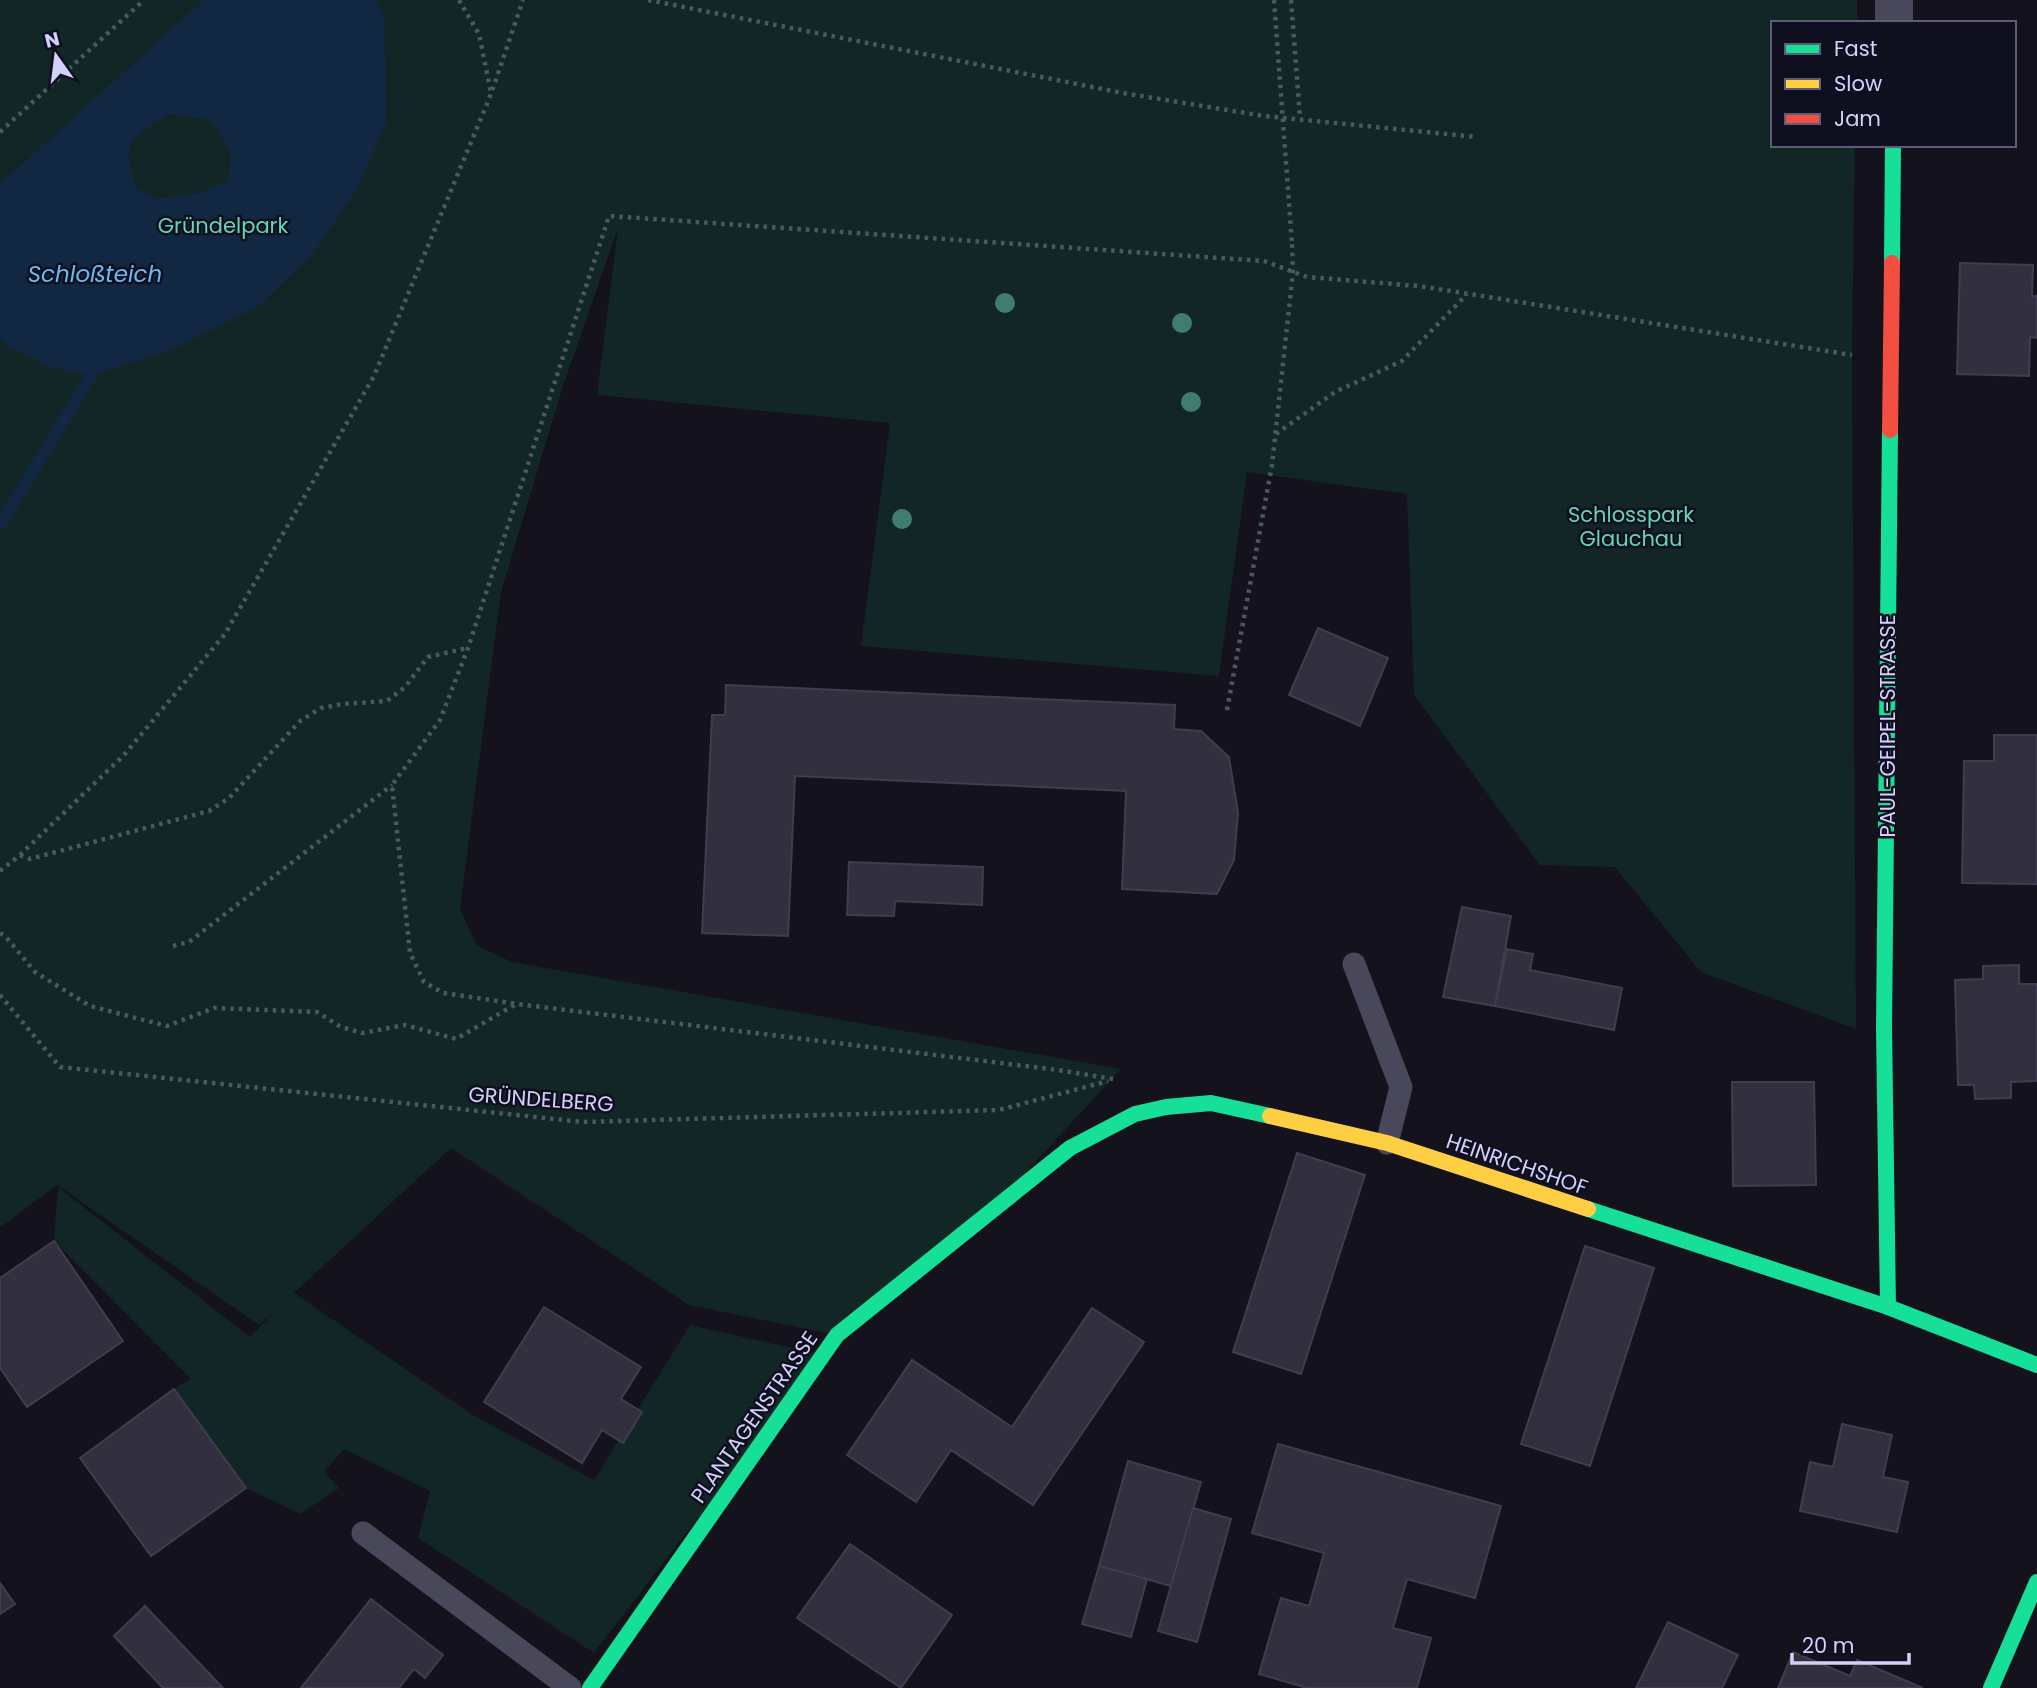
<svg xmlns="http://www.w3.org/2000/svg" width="2037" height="1688" font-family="Poppins,sans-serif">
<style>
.green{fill:#122626}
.water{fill:#122741;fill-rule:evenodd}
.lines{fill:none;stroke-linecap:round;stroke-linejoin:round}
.stream{stroke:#122741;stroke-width:12}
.building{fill:#32303e;stroke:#3f3d4f;stroke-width:2}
.path{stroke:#4a5863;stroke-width:4.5;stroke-dasharray:3.5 5;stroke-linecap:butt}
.lane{stroke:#49485b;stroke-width:23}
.street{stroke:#49485b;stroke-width:38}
.fast{stroke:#16e098;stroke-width:16}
.slow{stroke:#ffcf43;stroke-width:16}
.jam{stroke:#f24e42;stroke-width:16}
.path-bridge{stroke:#4a5863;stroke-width:4.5;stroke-dasharray:3.5 5;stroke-linecap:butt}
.tree{fill:#407d6e}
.labels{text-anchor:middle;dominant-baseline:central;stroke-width:5;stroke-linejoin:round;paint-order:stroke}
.park-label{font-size:21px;fill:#64d4b2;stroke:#100f1f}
.street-label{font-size:21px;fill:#d3d1fb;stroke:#100f1f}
.water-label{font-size:23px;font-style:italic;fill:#68baf2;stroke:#100f1f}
</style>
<rect width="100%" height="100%" fill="#14121c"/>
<polygon class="green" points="0,0 1857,0 1857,23 1773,23 1773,145 1855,145 1852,355 1856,1029 1701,972 1615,867 1540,865 1414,695 1407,494 1247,472 1219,676 861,646 890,423 597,395 618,228 561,392 501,592 460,909 477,946 512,962 1121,1069 994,1207 837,1335 689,1305 451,1148 294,1293 473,1415 594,1480 690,1325 823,1355 594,1653 418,1538 430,1491 344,1449 324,1472 339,1488 300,1514 246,1488 174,1389 191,1379 54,1241 58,1187 250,1337 275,1311 259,1325 57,1185 0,1228"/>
<path class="water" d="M204 0H376L384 17 387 121 358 187 314 252 259 306 169 351 91 376 50 367 5 344 0 339V184ZM171 114 210 120 231 152 228 181 199 193 157 199 136 187C120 140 131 137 171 114Z"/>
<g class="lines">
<polyline class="stream" points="0,525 91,376"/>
</g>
<g class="building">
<polygon points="1960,263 2033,265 2032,296 2037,296 2037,338 2030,337 2029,376 1957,374"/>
<polygon points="1318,628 1388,658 1360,726 1289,695"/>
<polygon points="726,685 1175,705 1174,729 1201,731 1229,757 1238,813 1234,860 1217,894 1122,889 1126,791 795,776 788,936 702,933 712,715 725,715"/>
<polygon points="1994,735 2037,735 2037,884 1962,883 1964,761 1994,761"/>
<polygon points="849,862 983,867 982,905 895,901 894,916 847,915"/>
<polygon points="1462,907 1511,916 1495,1006 1443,997"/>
<polygon points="1507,949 1533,954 1530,970 1622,988 1614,1030 1495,1006"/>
<polygon points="2019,965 2019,984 2037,984 2037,1081 2011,1082 2011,1098 1975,1099 1974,1085 1958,1085 1955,980 1983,979 1983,966"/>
<polygon points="1732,1082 1814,1082 1816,1185 1733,1186"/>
<polygon points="1297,1153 1365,1175 1301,1374 1233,1352"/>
<polygon points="54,1241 123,1341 27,1407 0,1368 0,1278"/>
<polygon points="1585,1246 1654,1268 1590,1466 1521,1444"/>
<polygon points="544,1307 641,1367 621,1399 642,1412 623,1443 602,1430 582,1463 484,1402"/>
<polygon points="1092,1308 1144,1342 1033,1505 951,1450 916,1502 847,1455 912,1360 1012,1427"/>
<polygon points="174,1389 246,1488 151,1556 80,1458"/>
<polygon points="1842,1424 1892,1435 1883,1477 1908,1482 1897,1532 1800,1511 1810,1462 1833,1467"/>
<polygon points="1278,1444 1501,1506 1475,1598 1407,1579 1393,1628 1431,1638 1417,1688 1307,1688 1259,1674 1281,1598 1309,1606 1324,1553 1252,1533"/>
<polygon points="1128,1461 1201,1482 1171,1586 1099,1566"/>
<polygon points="1193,1508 1231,1519 1197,1642 1158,1631"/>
<polygon points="850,1544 952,1615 901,1688 797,1618"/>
<polygon points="1099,1566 1147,1579 1131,1637 1082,1624"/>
<polygon points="0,1583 15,1604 0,1614"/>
<polygon points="371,1599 443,1655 425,1678 414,1669 399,1688 301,1688"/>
<polygon points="145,1606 223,1688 163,1688 114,1636"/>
<polygon points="1668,1622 1738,1655 1722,1688 1636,1688"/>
<polygon points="1793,1652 1850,1676 1857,1660 1923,1688 1778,1688"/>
</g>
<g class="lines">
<g class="path">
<polyline points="459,0 479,34 491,93"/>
<polyline points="648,0 1123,93 1264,116 1477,137"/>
<polyline points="1291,0 1300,118"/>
<polyline points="0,132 144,0"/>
<polyline points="1276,434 1335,392 1402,361 1467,294"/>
<polyline points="1227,710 1272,465 1293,272 1292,244"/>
<polyline points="20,855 30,859 209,811 229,798 300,721 321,708 343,704 387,701 405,687 428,657 467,648"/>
<polyline points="0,871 20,855 124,755 225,634 374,376 491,94 523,0"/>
<polyline points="0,933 6,937 35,972 90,1006 167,1026 214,1008 317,1012 341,1027 362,1033 405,1025 456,1039 516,1004"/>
<polyline points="173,946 189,942 392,785"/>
<polyline points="0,995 60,1067 583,1122 999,1110 1108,1081"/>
<polyline points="1113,1079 1058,1070 517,1004 443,993 424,982 410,953 392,785 440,720 468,648 609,216 1264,261 1307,277 1419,286 1852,355"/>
</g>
<g class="lane">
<polyline points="1354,964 1401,1087 1387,1143"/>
<polyline points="363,1533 570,1688"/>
</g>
<polyline class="street" points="1894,23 1894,0"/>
<g class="fast">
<polyline points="1892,263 1893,145"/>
<polyline points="1588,1209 1888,1307 2037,1365"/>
<polyline points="1888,1307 1884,1027 1890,430"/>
<polyline points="590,1688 837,1335 1070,1148 1135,1114 1166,1107 1211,1103 1270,1116"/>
<polyline points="1991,1688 2037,1582"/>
</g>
<polyline class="slow" points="1270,1116 1387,1143 1588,1209"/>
<polyline class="jam" points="1890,430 1892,263"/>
<polyline class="path-bridge" points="1274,0 1292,244"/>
</g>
<g class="tree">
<circle cx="1005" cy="303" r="10"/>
<circle cx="1182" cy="323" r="10"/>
<circle cx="1191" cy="402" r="10"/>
<circle cx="902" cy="519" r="10"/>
</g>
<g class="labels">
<g class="park-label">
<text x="223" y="225">Gründelpark</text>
<text x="1631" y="514">Schlosspark<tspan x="1631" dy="24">Glauchau</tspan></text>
</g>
<g class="street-label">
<text transform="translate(1887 726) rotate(-90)">PAUL-GEIPEL-STRASSE</text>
<text transform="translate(541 1099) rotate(4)">GRÜNDELBERG</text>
<text transform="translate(1517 1164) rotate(19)">HEINRICHSHOF</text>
<text transform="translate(754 1417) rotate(-55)">PLANTAGENSTRASSE</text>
</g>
<g class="water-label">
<text x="95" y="274">Schloßteich</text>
</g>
</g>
<rect x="1771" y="21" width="245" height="126" fill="#100f1f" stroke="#5e5d77" stroke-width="2"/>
<rect x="1785" y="44" width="35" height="10" fill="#16e098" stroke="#5e5d77" stroke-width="2"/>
<text x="1834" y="56" font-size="21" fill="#d3d1fb">Fast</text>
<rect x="1785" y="79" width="35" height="10" fill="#ffcf43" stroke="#5e5d77" stroke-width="2"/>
<text x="1834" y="91" font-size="21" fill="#d3d1fb">Slow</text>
<rect x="1785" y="114" width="35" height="10" fill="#f24e42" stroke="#5e5d77" stroke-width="2"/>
<text x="1834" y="126" font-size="21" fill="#d3d1fb">Jam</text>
<g transform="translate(56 56) rotate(346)" stroke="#100f1f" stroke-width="5" paint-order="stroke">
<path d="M0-5L12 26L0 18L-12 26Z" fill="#d3d1fb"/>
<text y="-10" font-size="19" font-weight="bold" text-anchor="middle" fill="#d3d1fb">N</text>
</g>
<path d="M1792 1653v10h117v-10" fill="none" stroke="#d3d1fb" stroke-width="3.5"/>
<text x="1802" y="1653" font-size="21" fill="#d3d1fb" stroke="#100f1f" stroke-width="5" paint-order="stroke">20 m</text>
</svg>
